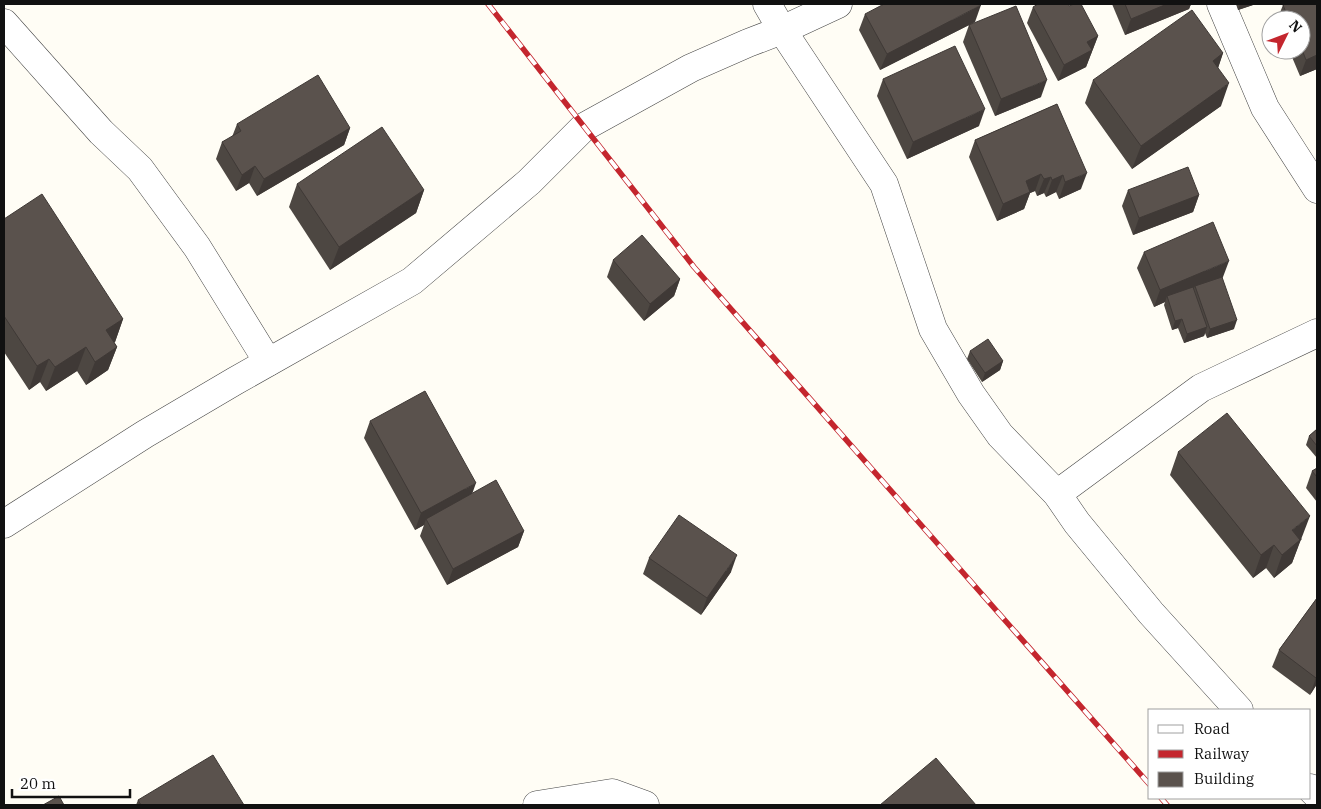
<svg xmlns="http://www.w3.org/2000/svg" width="1321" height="809" font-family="'IBM Plex Serif',serif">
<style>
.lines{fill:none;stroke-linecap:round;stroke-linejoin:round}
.minor-casing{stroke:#444;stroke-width:29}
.minor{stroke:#fff;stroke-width:28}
.rail-casing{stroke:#c4262e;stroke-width:5.5}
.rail{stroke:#fff;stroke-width:4;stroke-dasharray:11;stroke-linecap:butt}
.wall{fill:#4d4742}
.shaded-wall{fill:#3f3936}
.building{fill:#5a524d;stroke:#3f3936}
</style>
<rect width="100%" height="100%" fill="#fffdf5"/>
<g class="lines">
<defs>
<g id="minor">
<polyline points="767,4 782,30 884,184 933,329 971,394 1000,435 1057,494 1077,523 1151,613 1239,710"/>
<polyline points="1221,4 1265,108 1317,189"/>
<polyline points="4,23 101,132 140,169 197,247 268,362"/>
<polyline points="1057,494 1201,388 1317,333"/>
<polyline points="4,524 145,434 235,381 412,281 529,182 584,127 691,68 748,43 782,30 838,4"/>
<polyline points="1310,788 1317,795"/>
<polyline points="537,805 612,793 645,805"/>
</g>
</defs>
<use href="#minor" class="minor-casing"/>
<use href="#minor" class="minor"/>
<defs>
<g id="rail">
<polyline points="488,4 694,267 1150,785"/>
<polyline points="1161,798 1167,805"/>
</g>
</defs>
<use href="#rail" class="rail-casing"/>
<use href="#rail" class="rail"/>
</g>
<g class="wall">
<polygon points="1112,4 1191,4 1189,9 1125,35"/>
<polygon points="1236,4 1256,4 1238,10"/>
<polygon points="1286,4 1317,4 1317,69 1300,76 1289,50 1301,50 1301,20 1277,20 1283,5"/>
<polygon points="1069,6 1098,36 1086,67 1058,81 1027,23 1033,7"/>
<polygon points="865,14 975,22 880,70 859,30"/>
<polygon points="969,25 1041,97 995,116 963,42"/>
<polygon points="1223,53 1218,68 1221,106 1132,169 1085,103 1093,80"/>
<polygon points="883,79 979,126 907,159 877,96"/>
<polygon points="1057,104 1081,189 1059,199 1056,192 1046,197 1044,193 1037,196 1035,191 1030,193 1024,209 997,221 969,157 975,140"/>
<polygon points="237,124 350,128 344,145 257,196 249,183 236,191 216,159 222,142 232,137"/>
<polygon points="297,184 424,190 416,213 330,270 289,207"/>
<polygon points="1128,190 1199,195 1193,212 1133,235 1122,206"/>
<polygon points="4,219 123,319 115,342 114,342 117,347 108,370 86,385 77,371 46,391 40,382 29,390 4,352"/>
<polygon points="1144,252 1223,277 1222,278 1234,329 1207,338 1205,333 1204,336 1184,343 1178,328 1172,330 1164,305 1165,302 1154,307 1137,268"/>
<polygon points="613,260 680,279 674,296 644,321 607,277"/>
<polygon points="970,351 1003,361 1000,370 982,382 967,359"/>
<polygon points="370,421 524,531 518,547 447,585 420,536 424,525 415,530 364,438"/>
<polygon points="1317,429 1317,458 1306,445 1309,436"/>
<polygon points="1178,452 1302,539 1300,541 1292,563 1274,578 1266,568 1253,578 1170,475"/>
<polygon points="1317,468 1317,502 1306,488 1312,471"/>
<polygon points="649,558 731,572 701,615 643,574"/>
<polygon points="1317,598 1317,684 1310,695 1272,667 1279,650"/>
<polygon points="138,800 244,805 136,805"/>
</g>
<g class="shaded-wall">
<polygon points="1167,4 1191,4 1189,9 1125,35 1131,19"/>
<polygon points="1240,4 1256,4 1238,10"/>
<polygon points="981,5 975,22 880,70 887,54"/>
<polygon points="1098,36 1086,67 1058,81 1064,65 1087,42"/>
<polygon points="1223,53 1215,77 1213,61"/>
<polygon points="1317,55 1317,69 1300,76 1306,60"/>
<polygon points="1047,80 1041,97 995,116 1001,99"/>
<polygon points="1229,83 1221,106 1132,169 1141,146"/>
<polygon points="985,109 979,126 907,159 913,142"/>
<polygon points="350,128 344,145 257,196 264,179"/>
<polygon points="255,166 249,183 236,191 242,175"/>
<polygon points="1087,173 1081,189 1059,199 1065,182"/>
<polygon points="1041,174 1035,191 1030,193 1024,209 997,221 1003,204 1026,181"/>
<polygon points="1063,175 1056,192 1046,197 1052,180"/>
<polygon points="1051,177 1044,193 1037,196 1044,179"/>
<polygon points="424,190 416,213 330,270 339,247"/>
<polygon points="1199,195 1193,212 1133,235 1139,218"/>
<polygon points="1229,261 1223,277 1196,289 1195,286 1193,290 1167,296 1165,302 1154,307 1160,290"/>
<polygon points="680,279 674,296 644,321 650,304"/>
<polygon points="123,319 115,342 97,353 106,330"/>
<polygon points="1182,319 1178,328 1172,330 1175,321"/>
<polygon points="1237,320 1234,329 1207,338 1210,329"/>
<polygon points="1207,327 1204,336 1184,343 1187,334"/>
<polygon points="86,347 77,371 46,391 55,367"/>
<polygon points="117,347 108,370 86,385 95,362"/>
<polygon points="49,359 40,382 29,390 37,366"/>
<polygon points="1003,361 1000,370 982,382 985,373"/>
<polygon points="476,483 470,500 426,519 424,525 415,530 421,513"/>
<polygon points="1310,516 1292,563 1274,578 1282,555 1292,530"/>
<polygon points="524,531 518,547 447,585 453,569"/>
<polygon points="1274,545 1266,568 1253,578 1261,555"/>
<polygon points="737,555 731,572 701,615 707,598"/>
<polygon points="1317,676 1317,684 1310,695 1316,678"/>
</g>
<g class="building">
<polygon points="884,4 980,4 981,5 887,54 865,14"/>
<polygon points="1038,4 1068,4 1069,6 1074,4 1081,4 1098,36 1087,42 1092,50 1064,65 1033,7"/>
<polygon points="1125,4 1167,4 1131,19"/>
<polygon points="1286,4 1317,4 1317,55 1306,60 1301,47 1301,20 1289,20 1283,5"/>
<polygon points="1016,6 1047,80 1001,99 969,25"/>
<polygon points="1192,10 1223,53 1213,61 1229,83 1141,146 1093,80"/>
<polygon points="955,46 985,109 913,142 883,79"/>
<polygon points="318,75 350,128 264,179 255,166 242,175 222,142 241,131 237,124"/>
<polygon points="1057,104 1087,173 1065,182 1063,175 1052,180 1051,177 1044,179 1041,174 1026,181 1030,192 1003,204 975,140"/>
<polygon points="382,127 424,190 339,247 297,184"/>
<polygon points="1188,167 1199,195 1139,218 1128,190"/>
<polygon points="42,194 123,319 106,330 117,347 95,362 86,347 55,367 49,359 37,366 4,316 4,219"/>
<polygon points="1213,222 1229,261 1160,290 1144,252"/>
<polygon points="642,235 680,279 650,304 613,260"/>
<polygon points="1222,277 1237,320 1210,329 1195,286"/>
<polygon points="1193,287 1207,327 1187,334 1182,319 1175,321 1167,296"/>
<polygon points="988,339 1003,361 985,373 970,351"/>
<polygon points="425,391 476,483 421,513 370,421"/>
<polygon points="1227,413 1310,516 1292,530 1300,540 1282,555 1274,545 1261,555 1178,452"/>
<polygon points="1317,429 1317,446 1309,436"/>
<polygon points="1317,468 1317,477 1312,471"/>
<polygon points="496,480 524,531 453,569 426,519"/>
<polygon points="679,515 737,555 707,598 649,558"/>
<polygon points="1317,598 1317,676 1316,678 1279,650"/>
<polygon points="213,755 244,805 141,805 138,800"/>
<polygon points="936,758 976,805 880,805"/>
<polygon points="59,796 64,805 43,805"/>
</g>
<rect width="1321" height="809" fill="none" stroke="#111111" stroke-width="10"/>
<rect x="1148" y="709" width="162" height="90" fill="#ffffff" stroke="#a0a0a0"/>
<rect x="1158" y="725" width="25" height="8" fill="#ffffff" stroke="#a0a0a0"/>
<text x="1194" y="734" font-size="15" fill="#111111">Road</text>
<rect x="1158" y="750" width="25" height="8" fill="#c4262e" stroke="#a0a0a0"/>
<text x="1194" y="759" font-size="15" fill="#111111">Railway</text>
<rect x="1158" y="772" width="25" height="15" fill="#5a524d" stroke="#a0a0a0"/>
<text x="1194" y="784" font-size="15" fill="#111111">Building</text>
<g transform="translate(1286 35) rotate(48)"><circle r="24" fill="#ffffff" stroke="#a0a0a0"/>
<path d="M0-4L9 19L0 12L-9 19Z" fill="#c4262e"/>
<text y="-8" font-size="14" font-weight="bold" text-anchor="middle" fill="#111111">N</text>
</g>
<path d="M12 789v8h118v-8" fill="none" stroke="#111111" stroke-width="2.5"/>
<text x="20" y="789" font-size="15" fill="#111111" stroke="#ffffff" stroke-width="4" paint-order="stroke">20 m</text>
</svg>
